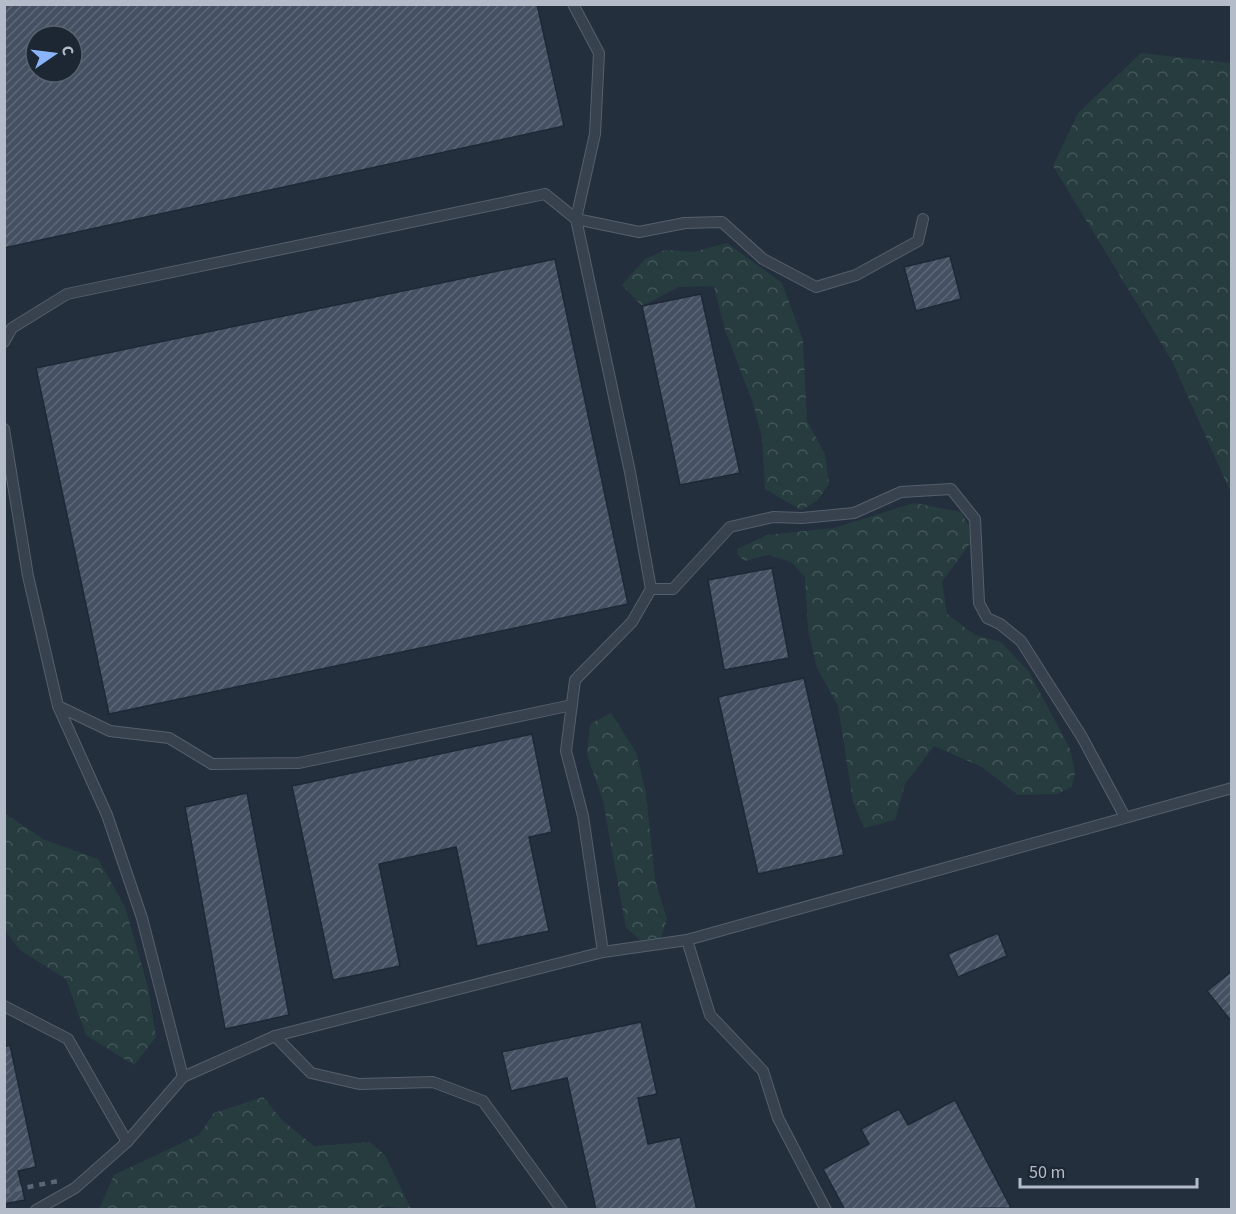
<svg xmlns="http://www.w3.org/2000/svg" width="1236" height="1214" font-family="'Source Sans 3',sans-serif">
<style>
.forest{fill:url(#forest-crowns)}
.building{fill:url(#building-hatch);stroke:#1f2835;stroke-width:1.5;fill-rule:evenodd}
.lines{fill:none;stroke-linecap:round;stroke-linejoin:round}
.service-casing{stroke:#565f6c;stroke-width:12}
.service{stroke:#38414e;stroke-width:10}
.rail{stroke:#5a6575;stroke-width:4.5;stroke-dasharray:6 6;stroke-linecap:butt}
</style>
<defs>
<pattern id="forest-crowns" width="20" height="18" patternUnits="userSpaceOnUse" patternTransform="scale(1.5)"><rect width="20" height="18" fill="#263c3f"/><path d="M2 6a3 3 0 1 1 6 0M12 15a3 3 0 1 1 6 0" fill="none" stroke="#435659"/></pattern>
<pattern id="building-hatch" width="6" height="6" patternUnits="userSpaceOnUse" patternTransform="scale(1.5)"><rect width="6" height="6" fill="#455162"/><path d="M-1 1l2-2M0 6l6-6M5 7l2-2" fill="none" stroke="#5d6877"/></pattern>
</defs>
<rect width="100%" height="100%" fill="#242f3e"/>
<g class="forest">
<polygon points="1141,53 1231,63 1231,493 1172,361 1053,166 1078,113"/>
<polygon points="727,243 782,283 803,340 807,421 825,454 829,484 817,501 801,510 765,489 762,438 753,403 725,330 714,286 679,287 642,306 622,285 645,259 665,250 693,252"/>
<polygon points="914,503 961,512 969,527 971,542 942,582 947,614 975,635 1001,642 1029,672 1070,749 1075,772 1072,787 1057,794 1018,795 982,767 934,746 905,784 895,820 864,828 853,802 838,706 817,668 808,630 805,577 791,562 768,555 745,561 738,555 737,549 767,535 834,528"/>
<polygon points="611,713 636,752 646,793 655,880 667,919 661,938 640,940 626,928 603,801 587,755 590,724"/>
<polygon points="5,814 45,840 98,859 125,907 148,987 156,1037 134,1065 86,1035 66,979 20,950 5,930"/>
<polygon points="263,1097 283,1121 314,1146 370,1142 385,1155 411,1209 382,1206 381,1210 99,1209 114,1175 199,1135 214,1113"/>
</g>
<g class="building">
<path d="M4 4H537L564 126 4 248ZM36 36H72V72H36Z"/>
<polygon points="950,256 961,299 916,311 904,267"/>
<polygon points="555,259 628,604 109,714 36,368"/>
<polygon points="701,294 740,473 680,485 642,306"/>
<polygon points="772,568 789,658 724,670 708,580"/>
<polygon points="804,678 844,855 758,874 718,697"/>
<polygon points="532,734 552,832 529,837 549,931 477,946 456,847 379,864 400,966 333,980 292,786"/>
<polygon points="247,793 289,1015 225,1029 185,807"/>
<polygon points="998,933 1007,956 958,977 948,954"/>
<polygon points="1232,971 1232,1022 1207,991"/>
<polygon points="641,1022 657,1094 638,1098 648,1144 680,1137 697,1210 596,1210 567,1078 511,1091 502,1052"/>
<polygon points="10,1045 36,1167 18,1171 25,1200 4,1204 4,1047"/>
<polygon points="955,1100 1011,1208 845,1210 823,1169 869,1144 861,1129 899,1109 908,1125"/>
</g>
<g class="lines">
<defs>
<g id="service">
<polyline points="573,4 599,53 595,134 576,219 639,232 685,223 722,222 763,259 816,287 856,275 918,241 923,219"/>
<polyline points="4,342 12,328 67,294 545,194 576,219 630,472 651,589 632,622 575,680 566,751 583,816 603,952"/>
<polyline points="4,429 28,576 58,706 107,815 142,918 183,1077"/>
<polyline points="651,589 673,589 730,527 773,517 802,518 854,513 901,492 951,489 975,519 979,603 987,618 1000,624 1021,641 1082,737 1125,817"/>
<polyline points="58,706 110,731 169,738 212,764 299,763 572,705"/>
<polyline points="687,940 710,1015 763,1071 778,1118 826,1210"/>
<polyline points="4,1006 68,1039 127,1142"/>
<polyline points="275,1036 311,1073 359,1084 433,1082 483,1101 562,1210"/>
<polyline points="36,1210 75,1188 127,1142 183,1077 275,1036 603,952 687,940 1232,788"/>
</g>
</defs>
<use href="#service" class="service-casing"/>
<use href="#service" class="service"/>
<polyline class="rail" points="4,1192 58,1181"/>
</g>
<rect width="1236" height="1214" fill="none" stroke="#b4bcc9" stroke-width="12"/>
<g transform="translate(54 54) rotate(76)"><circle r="28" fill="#1d2633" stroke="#59626f" stroke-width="1.5"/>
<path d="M0-4.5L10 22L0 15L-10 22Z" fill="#8ab4f8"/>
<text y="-9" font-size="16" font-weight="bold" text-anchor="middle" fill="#b4bcc9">С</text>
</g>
<path d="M1020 1178v9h177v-9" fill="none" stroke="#b4bcc9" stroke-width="3"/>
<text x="1029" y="1178" font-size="18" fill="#b4bcc9" stroke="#1d2633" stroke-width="4.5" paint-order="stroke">50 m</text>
</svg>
